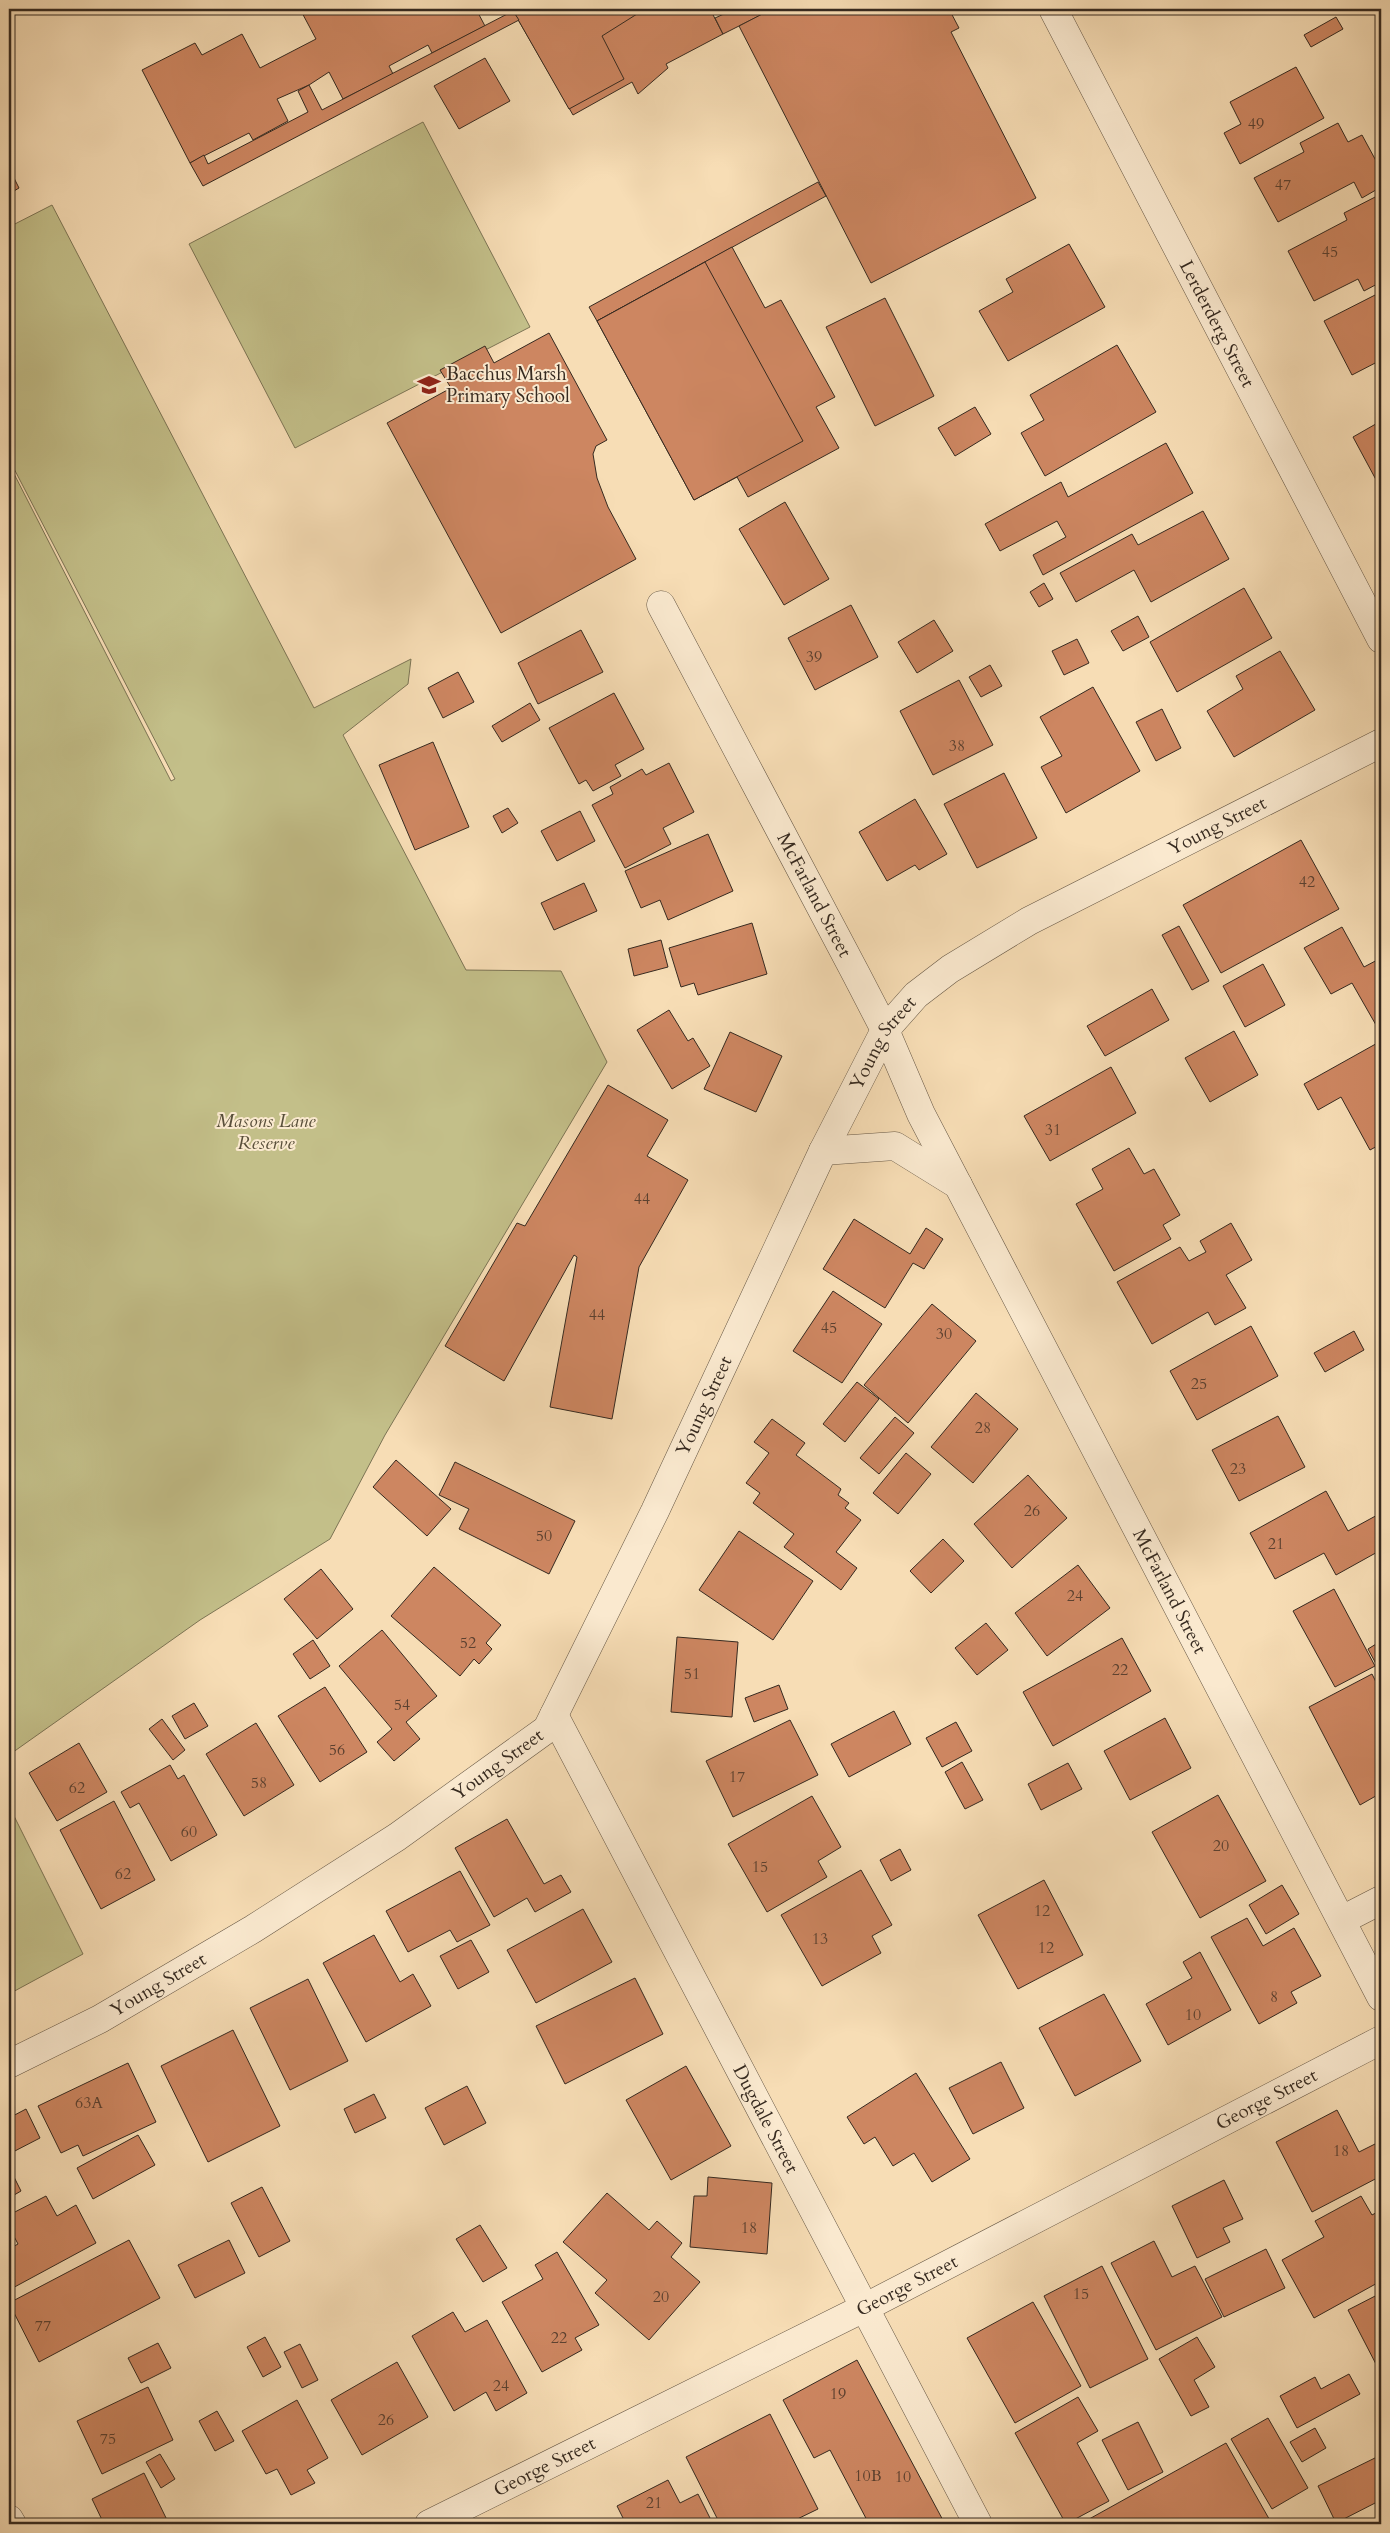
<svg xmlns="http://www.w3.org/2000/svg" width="1390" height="2533" font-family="Cardo,serif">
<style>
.green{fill:#c3bf89;stroke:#7c7454}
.building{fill:#cd8661;stroke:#362a20}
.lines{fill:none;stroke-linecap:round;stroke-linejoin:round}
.minor-casing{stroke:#665745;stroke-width:29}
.minor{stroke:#fae9cf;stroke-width:28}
.labels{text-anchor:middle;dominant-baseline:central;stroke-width:4;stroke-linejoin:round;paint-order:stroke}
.number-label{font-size:16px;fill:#5c4130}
.street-label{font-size:19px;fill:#362a20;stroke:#fae9cf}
.poi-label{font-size:19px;fill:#362a20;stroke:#fae9cf;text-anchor:start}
.park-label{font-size:19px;font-style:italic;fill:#594f3a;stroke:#fae9cf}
</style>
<rect width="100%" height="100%" fill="#f7ddb5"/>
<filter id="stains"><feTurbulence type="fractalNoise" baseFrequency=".004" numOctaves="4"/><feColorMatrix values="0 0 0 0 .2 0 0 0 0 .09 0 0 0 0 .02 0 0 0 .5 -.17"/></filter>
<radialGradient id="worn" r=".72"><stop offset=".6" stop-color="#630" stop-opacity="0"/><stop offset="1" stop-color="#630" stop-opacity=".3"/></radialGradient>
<g class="green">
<polygon points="423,122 530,327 295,448 189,244"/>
<polygon points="52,205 314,708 411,659 408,684 343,735 466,970 561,971 607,1062 385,1435 330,1539 200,1620 9,1755 9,464 171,781 175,779 9,459 9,227"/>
<polygon points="9,1806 83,1954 9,1994"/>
</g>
<g class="building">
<polygon points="300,9 476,9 485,26 432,53 428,45 389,66 393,74 343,99 329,72 309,85 277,99 288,121 253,140 249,133 190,163 142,70 195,43 202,55 242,34 260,68 316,39"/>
<polygon points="512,9 710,9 723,34 666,64 668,68 638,94 632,82 573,115"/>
<polygon points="512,9 645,9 602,36 624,79 569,109"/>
<polygon points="735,9 763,9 765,13 723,34 715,18"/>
<polygon points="772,9 949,9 959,28 951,32 1036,198 871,283 739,26"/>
<polygon points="513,11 519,20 203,186 190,163 204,155 208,164 308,112 298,91 309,85 322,110"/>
<polygon points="1336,17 1343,29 1311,47 1304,35"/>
<polygon points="485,58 510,101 459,129 434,86"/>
<polygon points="1296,67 1324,118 1240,164 1224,133 1241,124 1230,102"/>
<polygon points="1338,123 1348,142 1362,135 1381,170 1381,187 1362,198 1354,182 1278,222 1254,178 1304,152 1300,143"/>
<polygon points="9,168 19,188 9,194"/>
<polygon points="818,182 826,196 597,321 589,307"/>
<polygon points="1381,194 1381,282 1364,291 1358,279 1314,301 1288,251 1347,220 1344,213"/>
<polygon points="1069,244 1105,307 1008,361 979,311 1013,292 1006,279"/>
<polygon points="732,247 765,308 781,300 835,397 816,407 839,448 748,497 737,477 694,500 597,321"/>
<polygon points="705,262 803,441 694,500 597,321"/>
<polygon points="1381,292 1381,360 1352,375 1324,321"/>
<polygon points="885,298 934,396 875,426 826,327"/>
<polygon points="549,333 607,440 596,446 593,454 597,478 608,507 636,559 501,633 387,423 451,388 440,370 485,346 494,363"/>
<polygon points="1117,345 1156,412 1045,476 1021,433 1044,420 1030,395"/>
<polygon points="975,407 991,434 955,456 938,428"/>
<polygon points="1381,421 1381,489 1353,437"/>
<polygon points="1166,443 1193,493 1043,575 1033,555 1066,537 1057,521 1000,551 985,524 1061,482 1068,497"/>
<polygon points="785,502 829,579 784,605 739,529"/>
<polygon points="1203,511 1229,559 1151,602 1134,570 1076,602 1060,573 1132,534 1138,545"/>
<polygon points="1044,583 1053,599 1039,607 1030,592"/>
<polygon points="1244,588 1272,638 1177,692 1150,642"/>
<polygon points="851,605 878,657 815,690 788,638"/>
<polygon points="1138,616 1149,637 1123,651 1111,631"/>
<polygon points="934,620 953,651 917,673 898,642"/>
<polygon points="581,630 603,672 538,704 518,663"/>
<polygon points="1077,639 1089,663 1064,675 1052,651"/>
<polygon points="1280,651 1315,710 1234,757 1207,711 1243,689 1236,676"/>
<polygon points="990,665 1002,686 981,697 969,677"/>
<polygon points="458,672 474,702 443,718 428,688"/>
<polygon points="959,680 993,745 933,775 900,711"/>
<polygon points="1093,687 1140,771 1066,813 1041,767 1062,756 1040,717"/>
<polygon points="614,693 644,749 615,765 621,776 593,791 586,780 579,784 549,728"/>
<polygon points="530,703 540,720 502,742 492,726"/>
<polygon points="1162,709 1181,748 1156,761 1136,722"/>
<polygon points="433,742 469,827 415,850 379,765"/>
<polygon points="669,763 694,812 663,828 671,844 625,868 592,805 613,794 610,787 642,769 646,775"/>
<polygon points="1004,773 1037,838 977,868 944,804"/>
<polygon points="915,799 947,854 919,870 915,865 887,881 859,832"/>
<polygon points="508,808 518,823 502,833 493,816"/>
<polygon points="580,811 595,841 557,861 541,831"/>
<polygon points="708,834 733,891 668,920 660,900 641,908 625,871"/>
<polygon points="1301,840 1339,909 1221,973 1183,905"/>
<polygon points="584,883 597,911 554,930 541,903"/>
<polygon points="752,923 767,974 698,995 694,983 681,987 669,948"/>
<polygon points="1179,926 1209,981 1192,990 1162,935"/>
<polygon points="1342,927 1364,967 1381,958 1381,1022 1376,1025 1352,983 1331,994 1304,948"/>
<polygon points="661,940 668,967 634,976 628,949"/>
<polygon points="1263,964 1285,1005 1245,1027 1223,986"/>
<polygon points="1152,989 1169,1020 1105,1056 1087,1026"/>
<polygon points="669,1010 688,1041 693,1038 710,1066 672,1089 637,1030"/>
<polygon points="1234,1031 1258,1075 1210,1102 1185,1058"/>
<polygon points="730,1032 782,1056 756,1112 704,1089"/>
<polygon points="1381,1041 1381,1144 1370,1150 1341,1097 1318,1110 1304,1084"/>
<polygon points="1111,1067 1136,1113 1050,1161 1024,1116"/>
<polygon points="608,1085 668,1120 647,1156 688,1180 639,1267 612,1419 550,1407 577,1257 574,1255 504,1381 445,1346 517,1223 525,1226"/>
<polygon points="1129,1148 1144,1174 1154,1169 1180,1215 1163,1225 1171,1239 1114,1271 1076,1204 1103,1189 1092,1169"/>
<polygon points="854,1219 910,1254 926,1228 943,1239 924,1269 913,1263 885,1308 823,1269"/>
<polygon points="1231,1223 1252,1260 1226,1275 1246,1308 1215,1325 1208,1312 1152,1344 1117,1282 1180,1247 1189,1261 1206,1252 1200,1241"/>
<polygon points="833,1291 882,1324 842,1383 793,1351"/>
<polygon points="932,1304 976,1341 908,1423 864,1385"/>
<polygon points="1251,1326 1278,1376 1197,1420 1170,1371"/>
<polygon points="1354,1331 1364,1350 1325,1372 1314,1353"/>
<polygon points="857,1382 879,1399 845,1442 823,1424"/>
<polygon points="976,1393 1018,1429 973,1483 931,1447"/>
<polygon points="1278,1416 1305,1467 1239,1501 1212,1450"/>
<polygon points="895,1417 914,1433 879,1474 860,1458"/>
<polygon points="772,1419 805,1443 796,1455 841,1489 838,1495 849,1503 845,1508 861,1520 836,1552 857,1568 841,1590 784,1547 794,1534 753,1503 760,1493 746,1483 769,1453 754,1442"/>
<polygon points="906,1453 931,1474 898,1514 873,1493"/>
<polygon points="396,1460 451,1509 427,1536 373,1487"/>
<polygon points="455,1462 575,1521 549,1574 459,1529 469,1509 439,1495"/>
<polygon points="1028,1475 1067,1518 1012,1568 974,1524"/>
<polygon points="1326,1491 1348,1531 1381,1513 1381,1550 1336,1575 1324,1553 1275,1579 1250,1533"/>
<polygon points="739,1531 813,1581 773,1640 699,1590"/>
<polygon points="943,1539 964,1561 931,1593 910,1571"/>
<polygon points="1078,1565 1110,1608 1047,1656 1015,1613"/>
<polygon points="434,1567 501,1625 486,1643 492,1649 479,1664 474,1659 460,1676 391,1616"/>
<polygon points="321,1569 353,1609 317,1639 284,1599"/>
<polygon points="1334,1589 1375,1666 1335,1687 1293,1611"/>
<polygon points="986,1623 1008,1650 977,1675 955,1648"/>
<polygon points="382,1630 437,1696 406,1722 420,1739 394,1761 377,1742 392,1729 339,1666"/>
<polygon points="677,1637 738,1642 732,1717 671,1712"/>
<polygon points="1122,1638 1151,1691 1053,1746 1023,1692"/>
<polygon points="313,1640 330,1666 310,1679 293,1654"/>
<polygon points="1381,1641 1381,1673 1368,1649"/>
<polygon points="1372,1674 1381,1692 1381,1793 1360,1805 1309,1707"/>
<polygon points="779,1685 788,1709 754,1722 745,1698"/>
<polygon points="325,1687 367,1752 320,1782 278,1716"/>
<polygon points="194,1703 208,1726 185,1739 172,1716"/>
<polygon points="894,1711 911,1744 849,1777 831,1744"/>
<polygon points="1165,1718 1191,1768 1130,1800 1104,1751"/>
<polygon points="162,1719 185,1750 173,1760 149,1729"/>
<polygon points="790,1720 818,1775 733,1817 706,1761"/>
<polygon points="956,1722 972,1751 942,1767 926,1738"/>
<polygon points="256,1723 294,1785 244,1816 206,1754"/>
<polygon points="79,1743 107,1792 57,1821 29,1773"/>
<polygon points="962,1762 983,1800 965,1809 945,1772"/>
<polygon points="1068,1763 1082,1789 1041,1810 1028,1784"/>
<polygon points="170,1765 178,1779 184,1775 217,1835 171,1861 139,1803 130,1808 121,1792"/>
<polygon points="1218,1795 1266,1881 1200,1918 1152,1832"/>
<polygon points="812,1796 841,1847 818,1861 827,1877 767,1912 728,1844"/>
<polygon points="114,1801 155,1880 101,1909 60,1830"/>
<polygon points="507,1819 544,1884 561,1875 571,1892 535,1912 527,1898 494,1917 455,1848"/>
<polygon points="900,1849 911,1870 891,1881 880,1860"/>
<polygon points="861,1870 892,1925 872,1936 881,1953 822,1986 781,1915"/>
<polygon points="460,1871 490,1925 457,1942 450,1930 408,1952 386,1911"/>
<polygon points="1044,1880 1083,1955 1018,1989 978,1915"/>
<polygon points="1282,1885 1299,1914 1266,1934 1249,1905"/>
<polygon points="583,1909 612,1962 536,2003 507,1950"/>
<polygon points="1247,1918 1263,1946 1294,1928 1321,1976 1291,1992 1297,2003 1259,2024 1211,1937"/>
<polygon points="374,1935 400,1982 413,1974 431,2006 366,2042 323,1963"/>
<polygon points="471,1940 489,1972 458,1989 440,1956"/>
<polygon points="1200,1952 1231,2010 1168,2045 1146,2004 1192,1978 1183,1962"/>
<polygon points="635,1978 663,2034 565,2084 536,2026"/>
<polygon points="308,1979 348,2061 290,2090 250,2008"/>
<polygon points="1104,1994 1141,2061 1075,2096 1039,2028"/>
<polygon points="233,2030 280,2126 208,2162 161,2066"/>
<polygon points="1001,2062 1024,2108 973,2134 949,2088"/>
<polygon points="128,2063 156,2122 83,2156 78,2145 61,2153 38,2106"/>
<polygon points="686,2066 731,2146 671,2180 626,2100"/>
<polygon points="916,2073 970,2159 932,2182 914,2153 893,2166 875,2137 864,2144 847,2117"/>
<polygon points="467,2086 486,2123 444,2145 425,2108"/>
<polygon points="374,2094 386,2118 355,2133 344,2109"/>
<polygon points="26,2109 40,2138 9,2154 9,2118"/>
<polygon points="1337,2110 1359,2152 1377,2143 1381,2153 1381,2176 1312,2212 1276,2142"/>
<polygon points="138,2135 155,2165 93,2199 77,2168"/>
<polygon points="9,2167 21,2191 9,2198"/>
<polygon points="708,2177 772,2183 767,2254 690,2247 694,2196 707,2196"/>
<polygon points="1224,2180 1243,2219 1223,2228 1230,2242 1197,2258 1172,2206"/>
<polygon points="262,2187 290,2241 259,2257 231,2203"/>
<polygon points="607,2193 649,2230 657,2221 682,2243 671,2257 700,2282 649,2340 595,2293 607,2280 563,2242"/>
<polygon points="46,2196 57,2216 76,2205 96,2243 9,2290 9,2249 18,2244 9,2227 9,2215"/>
<polygon points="1361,2196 1372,2215 1381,2210 1381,2281 1314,2318 1282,2260 1324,2237 1315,2221"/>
<polygon points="480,2225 507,2268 483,2282 456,2239"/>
<polygon points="129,2240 160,2298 39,2362 9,2303"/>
<polygon points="229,2240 245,2273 195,2298 178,2265"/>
<polygon points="1154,2241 1172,2277 1195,2266 1222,2317 1156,2350 1111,2263"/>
<polygon points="1266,2249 1285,2288 1224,2317 1205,2279"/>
<polygon points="557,2252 599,2325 575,2338 582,2350 542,2372 502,2302 543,2279 535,2265"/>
<polygon points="1102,2266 1148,2359 1090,2388 1044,2296"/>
<polygon points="1381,2293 1381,2366 1378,2368 1348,2310"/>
<polygon points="1033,2302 1081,2386 1015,2423 967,2338"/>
<polygon points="453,2312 465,2332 487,2320 527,2393 496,2411 486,2392 454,2411 412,2336"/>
<polygon points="265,2337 281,2367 263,2377 247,2347"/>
<polygon points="1197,2337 1215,2367 1194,2380 1209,2407 1191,2416 1159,2359"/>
<polygon points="158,2343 171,2368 141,2383 128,2358"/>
<polygon points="300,2344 318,2380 302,2388 284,2352"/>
<polygon points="857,2360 945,2524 869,2524 830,2450 814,2458 783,2400"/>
<polygon points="397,2362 428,2417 362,2455 331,2400"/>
<polygon points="1349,2374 1360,2394 1297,2428 1280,2396 1315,2377 1321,2389"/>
<polygon points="148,2387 173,2440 102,2474 77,2421"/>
<polygon points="1078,2397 1098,2431 1077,2443 1109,2501 1066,2524 1015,2433"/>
<polygon points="297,2400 328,2458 307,2470 315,2483 291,2495 277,2469 266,2474 242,2431"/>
<polygon points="217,2411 234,2441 215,2451 199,2421"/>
<polygon points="770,2414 818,2509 787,2524 720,2524 686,2457"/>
<polygon points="1268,2418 1308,2488 1272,2509 1231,2439"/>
<polygon points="1138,2422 1163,2472 1128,2490 1102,2440"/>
<polygon points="1315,2428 1326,2448 1302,2462 1290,2442"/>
<polygon points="1226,2443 1272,2524 1083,2524 1082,2523"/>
<polygon points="160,2454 175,2479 161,2488 146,2462"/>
<polygon points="1381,2455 1381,2500 1336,2523 1318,2486"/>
<polygon points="144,2473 169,2524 104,2524 92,2499"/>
<polygon points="668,2480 680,2503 698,2494 713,2524 626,2524 617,2506"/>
</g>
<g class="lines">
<defs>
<g id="minor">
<path id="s1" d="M1053 9 1381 639"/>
<path id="s2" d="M661 605 856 974 885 1030 921 1114 1381 1997"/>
<polyline points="823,1151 895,1146 958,1185"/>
<path id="s3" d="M554 1715 978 2524"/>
<polyline points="1342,1920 1381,1900"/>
<path id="s4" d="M9 2064 100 2019 253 1929 397 1837 547 1729 655 1511 823 1151 885 1030 916 995 950 969 1029 921 1381 743"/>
<polyline points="9,2519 12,2524"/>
<path id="s5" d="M429 2524 866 2307 1381 2040"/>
</g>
</defs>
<use href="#minor" class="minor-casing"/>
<use href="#minor" class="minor"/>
</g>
<defs>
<symbol id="school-bare" viewBox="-9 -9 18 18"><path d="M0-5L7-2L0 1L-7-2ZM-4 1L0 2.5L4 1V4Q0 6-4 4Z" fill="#8f2418" stroke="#fae9cf" stroke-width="2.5" paint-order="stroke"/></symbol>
</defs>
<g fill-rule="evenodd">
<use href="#school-bare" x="413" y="369" width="32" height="32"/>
</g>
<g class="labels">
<g class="number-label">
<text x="1256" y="124">49</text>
<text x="1283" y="185">47</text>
<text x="1330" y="252">45</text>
<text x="814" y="657">39</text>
<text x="957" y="746">38</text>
<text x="1307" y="882">42</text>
<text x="1053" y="1130">31</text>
<text x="642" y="1199">44</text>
<text x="597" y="1315">44</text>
<text x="829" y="1328">45</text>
<text x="944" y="1334">30</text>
<text x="1199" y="1384">25</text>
<text x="983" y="1428">28</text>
<text x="1238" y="1469">23</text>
<text x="1032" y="1511">26</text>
<text x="544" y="1536">50</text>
<text x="1276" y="1544">21</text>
<text x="1075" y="1596">24</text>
<text x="468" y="1643">52</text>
<text x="1120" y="1670">22</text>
<text x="692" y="1674">51</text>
<text x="402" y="1705">54</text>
<text x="337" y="1750">56</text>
<text x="737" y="1777">17</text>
<text x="259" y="1783">58</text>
<text x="77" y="1788">62</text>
<text x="189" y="1832">60</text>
<text x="1221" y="1846">20</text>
<text x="760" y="1867">15</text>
<text x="123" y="1874">62</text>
<text x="1042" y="1911">12</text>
<text x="820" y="1939">13</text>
<text x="1046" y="1948">12</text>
<text x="1274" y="1997">8</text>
<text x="1193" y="2015">10</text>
<text x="89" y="2103">63A</text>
<text x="1341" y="2151">18</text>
<text x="749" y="2228">18</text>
<text x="1081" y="2294">15</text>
<text x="661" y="2297">20</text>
<text x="43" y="2326">77</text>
<text x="559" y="2338">22</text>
<text x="501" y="2386">24</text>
<text x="838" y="2394">19</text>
<text x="386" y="2420">26</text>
<text x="108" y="2439">75</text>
<text x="868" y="2476">10B</text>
<text x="903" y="2477">10</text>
<text x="654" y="2503">21</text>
</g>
<g class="street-label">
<text stroke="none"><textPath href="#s1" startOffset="355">Lerderderg Street</textPath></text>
<text stroke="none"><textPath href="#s4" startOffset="1804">Young Street</textPath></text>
<text stroke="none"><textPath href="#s2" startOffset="328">McFarland Street</textPath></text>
<text stroke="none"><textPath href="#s4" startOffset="1399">Young Street</textPath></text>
<text stroke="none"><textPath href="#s4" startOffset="994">Young Street</textPath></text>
<text stroke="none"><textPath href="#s2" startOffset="1110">McFarland Street</textPath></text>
<text stroke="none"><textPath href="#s4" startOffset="574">Young Street</textPath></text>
<text stroke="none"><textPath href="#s4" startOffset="169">Young Street</textPath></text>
<text stroke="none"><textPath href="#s5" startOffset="939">George Street</textPath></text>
<text stroke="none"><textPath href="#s3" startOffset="456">Dugdale Street</textPath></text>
<text stroke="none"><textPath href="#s5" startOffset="534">George Street</textPath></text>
<text stroke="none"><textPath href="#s5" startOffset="129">George Street</textPath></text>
</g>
<g class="poi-label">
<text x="446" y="374">Bacchus Marsh<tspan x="446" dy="22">Primary School</tspan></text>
</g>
<g class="park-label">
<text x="266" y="1121">Masons Lane<tspan x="266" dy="22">Reserve</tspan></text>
</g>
</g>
<rect width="1390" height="2533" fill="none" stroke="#f7ddb5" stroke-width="30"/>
<rect x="10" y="10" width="1370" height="2513" fill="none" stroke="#362a20" stroke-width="2.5"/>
<rect x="15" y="15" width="1360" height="2503" fill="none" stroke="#362a20"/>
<rect width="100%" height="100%" filter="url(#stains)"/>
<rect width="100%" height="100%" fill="url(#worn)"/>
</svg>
